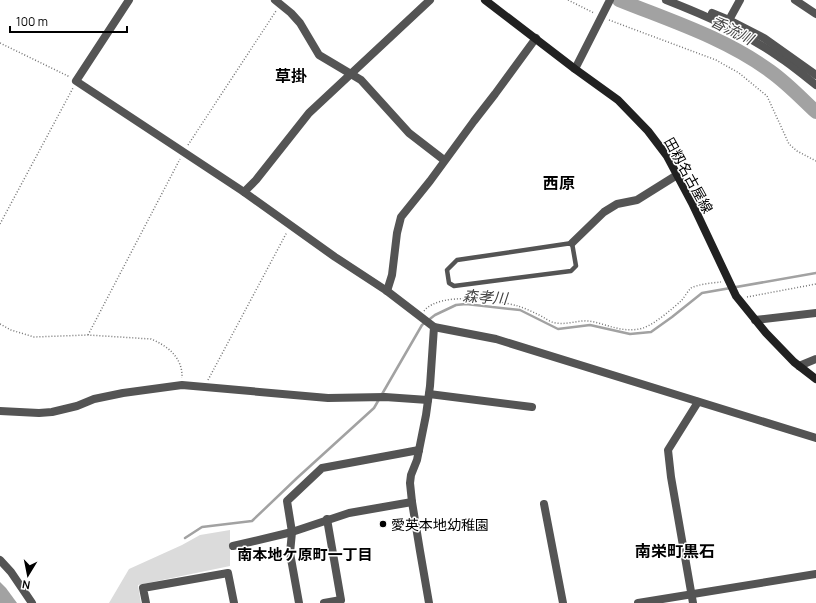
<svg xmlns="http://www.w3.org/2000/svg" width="816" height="603" font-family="Manrope,'Noto Sans JP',sans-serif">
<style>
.green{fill:#dbdbdb}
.water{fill:#a2a2a2}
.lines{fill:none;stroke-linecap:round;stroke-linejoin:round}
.stream{stroke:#a2a2a2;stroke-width:2.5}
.river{stroke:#a2a2a2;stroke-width:14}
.path{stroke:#767676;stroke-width:1.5;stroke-dasharray:1 2;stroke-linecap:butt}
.service{stroke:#545454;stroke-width:4.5}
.minor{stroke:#545454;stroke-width:8}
.tertiary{stroke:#545454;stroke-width:8}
.secondary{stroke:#212121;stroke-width:8}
.poi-dot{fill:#000;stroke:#fff;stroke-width:1.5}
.labels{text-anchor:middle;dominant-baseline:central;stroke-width:3;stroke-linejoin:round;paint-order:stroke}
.street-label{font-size:14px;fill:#000;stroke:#fff}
.poi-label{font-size:14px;fill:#000;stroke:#fff;text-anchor:start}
.water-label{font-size:15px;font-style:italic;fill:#434343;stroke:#fff}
.neighbourhood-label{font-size:15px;font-weight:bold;fill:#000;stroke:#fff}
.quarter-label{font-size:16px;font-weight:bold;fill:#000;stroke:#fff}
</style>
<rect width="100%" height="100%" fill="#fff"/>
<polygon class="green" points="230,530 230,566 138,585 141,603 109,603 129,569 182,545 200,535"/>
<polygon class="water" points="0,582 6,588 17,603 0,603"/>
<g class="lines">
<polyline class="stream" points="185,538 202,527 252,521 297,478 374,408 422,325 435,315 456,305 466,304 520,310 558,329 590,325 630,334 651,332 672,317 702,293 816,273"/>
<path class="river" d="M619 0C671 21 725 38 770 71 787 83 801 98 816 112"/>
<g class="path">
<polyline points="568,0 594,13"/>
<polyline points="609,20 716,60 739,73 767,96 789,144 797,151 816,161"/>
<polyline points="0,43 70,77"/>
<polyline points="188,145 276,11"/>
<polyline points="0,224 73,88"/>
<polyline points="747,297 816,284"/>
<path d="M424 311C440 291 496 300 518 306 524 308 531 311 537 314 544 317 549 322 556 323 567 325 578 320 589 321 607 324 624 334 643 328 655 324 672 309 682 300 685 296 688 291 691 288 699 284 712 283 721 282"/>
<path d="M0 324 11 330 34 337 88 335 151 339C168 346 183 358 182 378"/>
<polyline points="88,335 180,159"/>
<polyline points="208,380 287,232"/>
</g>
<polygon class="service" points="572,243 576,266 571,271 454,286 449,283 447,270 457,260"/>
<g class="minor">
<polyline points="129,0 76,81 244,192 335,257 387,291 434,327 430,386 426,415 417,460 411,475 410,483 412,502 420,551 429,603"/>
<polyline points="275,0 291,13 300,23 319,55 361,80 409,133 444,160"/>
<path d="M666 0C707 16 743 32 779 57 792 65 804 76 816 85"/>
<polyline points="795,0 816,14"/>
<polyline points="712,13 729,20 764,38 816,75"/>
<polyline points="729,20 740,0"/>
<polyline points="244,192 256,180 309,113 430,0"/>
<polyline points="572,243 604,212 617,204 637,200 677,175"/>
<polyline points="387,291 392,275 397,233 401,217 430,181 474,121 495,94 536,38"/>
<polyline points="755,320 816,313"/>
<polyline points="434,327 496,339 816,438"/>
<polyline points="799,366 816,359"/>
<polyline points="429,394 532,407"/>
<polyline points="0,411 39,413 52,412 77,406 94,399 123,393 182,385 328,398 385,397 428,400"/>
<polyline points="544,504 563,603"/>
<polyline points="233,546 292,532 349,513 412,502"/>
<polyline points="146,603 143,588 228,573 234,603"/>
<polyline points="299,603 290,553 292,532 287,501 322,468 419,450"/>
<polyline points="324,603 341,600 327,519"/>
<polyline points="638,603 816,574"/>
<polyline points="693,603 671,477 668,450 698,402"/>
</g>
<g class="tertiary">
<polyline points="575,69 610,0"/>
<polyline points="0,560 11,572 32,603"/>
</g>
<polyline class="secondary" points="485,0 575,69 618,100 648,131 667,156 692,203 736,296 766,333 794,362 816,379"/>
</g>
<circle class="poi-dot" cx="383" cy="524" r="4"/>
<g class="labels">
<g class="street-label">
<text transform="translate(689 175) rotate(61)">田籾名古屋線</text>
</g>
<g class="poi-label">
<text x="391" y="524">愛英本地幼稚園</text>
</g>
<g class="water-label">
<text transform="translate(732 30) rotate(27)">香流川</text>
<text transform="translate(485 297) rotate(4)">森孝川</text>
</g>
<g class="neighbourhood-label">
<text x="305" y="554">南本地ケ原町一丁目</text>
</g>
<g class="quarter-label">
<text x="291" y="76">草掛</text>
<text x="559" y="183">西原</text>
<text x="675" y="551">南栄町黒石</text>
</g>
</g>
<g transform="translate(28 575) rotate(190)" stroke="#ffffff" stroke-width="3" paint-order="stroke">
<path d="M0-3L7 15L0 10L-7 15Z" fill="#000000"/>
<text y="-6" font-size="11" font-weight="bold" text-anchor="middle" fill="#000000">N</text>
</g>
<path d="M10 26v6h117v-6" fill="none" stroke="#000000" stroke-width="2"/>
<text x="16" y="26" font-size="12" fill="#000000" stroke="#ffffff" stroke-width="3" paint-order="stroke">100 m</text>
</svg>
